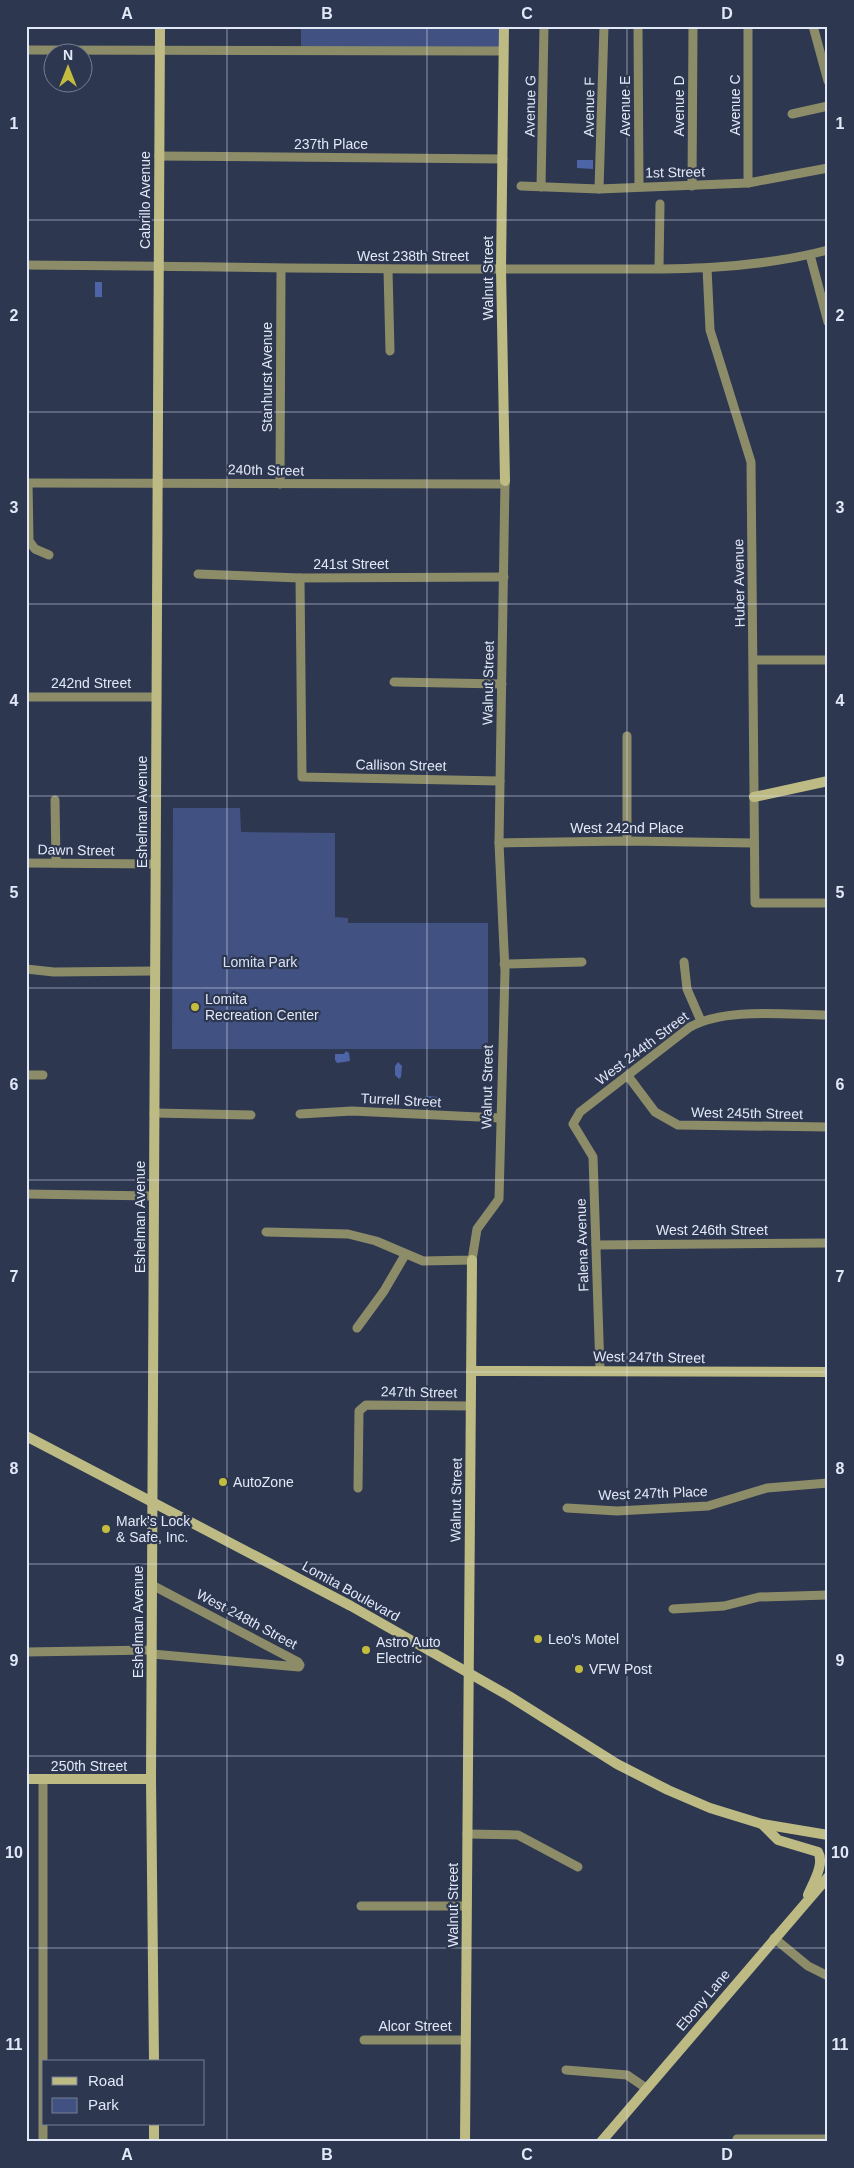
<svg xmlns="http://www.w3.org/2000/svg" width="854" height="2168" font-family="Helvetica,sans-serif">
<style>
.green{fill:#415282}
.water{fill:#4d64a6}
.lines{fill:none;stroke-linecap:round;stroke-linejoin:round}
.street{stroke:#8d8c69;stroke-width:9}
.secondary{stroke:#bdbb83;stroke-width:10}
.grid{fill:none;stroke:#e1e8f8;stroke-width:1;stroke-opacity:0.55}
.poi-dot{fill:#c4bc3e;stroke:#2d3750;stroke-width:2}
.labels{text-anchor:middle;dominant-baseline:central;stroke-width:4.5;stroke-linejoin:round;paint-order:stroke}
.street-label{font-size:14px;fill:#e1e8f8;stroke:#2d3750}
.park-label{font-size:14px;fill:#d9e1f5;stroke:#2d3750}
.poi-label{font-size:14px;fill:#e1e8f8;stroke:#2d3750;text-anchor:start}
.neatline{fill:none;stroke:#e1e8f8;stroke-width:2}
.grid-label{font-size:16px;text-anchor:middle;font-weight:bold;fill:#e1e8f8}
</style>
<rect width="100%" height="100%" fill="#2d3750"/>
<g class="green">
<rect x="301" y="26" width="201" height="23"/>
<polygon points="173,808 240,808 241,832 335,833 335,917 348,918 348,923 488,923 488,1049 172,1049"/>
</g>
<g class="water">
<polygon points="577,160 593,160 593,169 577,168"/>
<rect x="95" y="282" width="7" height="15"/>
<polygon points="346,1051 349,1053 350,1061 337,1063 335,1060 335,1054 344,1054"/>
<polygon points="398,1062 402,1066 401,1077 399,1079 395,1075 395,1066"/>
<polygon points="425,1096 440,1097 440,1104 425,1104"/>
</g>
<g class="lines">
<g class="street">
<polyline points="638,26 639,186"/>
<polyline points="813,26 828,81"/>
<polyline points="26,50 503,51"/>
<polyline points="792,114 828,106"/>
<polyline points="159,156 503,159"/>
<polyline points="748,183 748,26"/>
<polyline points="521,186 599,189 748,183 828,168"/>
<polyline points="692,186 693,26"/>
<polyline points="541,187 544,26"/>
<polyline points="599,189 604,26"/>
<polyline points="810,255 828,322"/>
<path d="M26 265C197 266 368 270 539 269 636 268 733 275 828 250"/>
<polyline points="659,268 660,204"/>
<polyline points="707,268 710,330 751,462 755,903 828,903"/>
<polyline points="388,270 390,351"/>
<polyline points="26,483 505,484"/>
<polyline points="28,483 29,541 35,549 49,555"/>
<polyline points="280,484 281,269"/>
<polyline points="198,574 300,578 504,577"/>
<polyline points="300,578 302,777 500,781"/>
<polyline points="754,660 828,660"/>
<polyline points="394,682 502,684"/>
<polyline points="26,697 156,697"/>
<polyline points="627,736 627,841"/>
<polyline points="55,800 56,863"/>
<polyline points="499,843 627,841 754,843"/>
<polyline points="26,863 156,864"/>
<polyline points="684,962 687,989 701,1021"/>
<polyline points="504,964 582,962"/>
<polyline points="26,969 54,972 155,971"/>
<polyline points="26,1075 43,1075"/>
<polyline points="628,1076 655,1112 678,1125 828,1127"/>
<polyline points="154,1113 251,1115"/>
<polyline points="300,1114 352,1111 500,1118"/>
<polyline points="26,1194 154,1196"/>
<polyline points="266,1232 348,1234 376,1241 423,1261 472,1260 477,1229 499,1199 505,971 499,843 505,481"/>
<polyline points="596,1245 828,1243"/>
<polyline points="357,1328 384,1291 405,1255"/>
<path d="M600 1370 593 1157 573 1124 580 1112 690 1027C726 1007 786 1015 828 1015"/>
<polyline points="358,1488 359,1411 366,1405 471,1406"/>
<polyline points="567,1508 617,1511 708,1506 767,1488 828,1483"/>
<polyline points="673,1609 724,1606 759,1597 828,1595"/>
<polyline points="26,1652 152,1650"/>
<polyline points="152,1654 299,1667 300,1665 298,1662 152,1585"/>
<polyline points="467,1834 518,1835 578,1867"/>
<polyline points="361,1906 467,1906"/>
<polyline points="774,1938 808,1966 828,1976"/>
<polyline points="364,2040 466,2040"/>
<polyline points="566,2070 627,2075 646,2088"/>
<polyline points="737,2139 828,2139"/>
<polyline points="43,2142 43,1779"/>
</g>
<g class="secondary">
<polyline points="504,26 501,269 505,481"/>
<polyline points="754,797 828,781"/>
<polyline points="471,1371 828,1372"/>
<polyline points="26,1436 351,1606 509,1696 617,1764 668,1790 710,1808 762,1824 828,1835"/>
<polyline points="26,1779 151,1779"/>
<path d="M762 1824 778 1840 818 1852C825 1864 813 1883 808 1895"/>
<polyline points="154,2062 151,1779 160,26"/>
<polyline points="154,2124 154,2142"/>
<polyline points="465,2142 472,1260"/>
<polyline points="601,2142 828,1877"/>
</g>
</g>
<path class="grid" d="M227 26V2142M427 26V2142M627 26V2142M26 220H828M26 412H828M26 604H828M26 796H828M26 988H828M26 1180H828M26 1372H828M26 1564H828M26 1756H828M26 1948H828"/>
<g class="poi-dot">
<circle cx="195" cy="1007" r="5"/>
<circle cx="223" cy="1482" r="5"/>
<circle cx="106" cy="1529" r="5"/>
<circle cx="538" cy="1639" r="5"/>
<circle cx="366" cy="1650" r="5"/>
<circle cx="579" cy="1669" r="5"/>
</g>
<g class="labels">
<g class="street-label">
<text transform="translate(735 105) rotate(-90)">Avenue C</text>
<text transform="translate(530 106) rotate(-89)">Avenue G</text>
<text transform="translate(625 106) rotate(-90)">Avenue E</text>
<text transform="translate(679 106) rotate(-90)">Avenue D</text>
<text transform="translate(589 107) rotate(-89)">Avenue F</text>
<text x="331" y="144">237th Place</text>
<text transform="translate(675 172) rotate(-1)">1st Street</text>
<text transform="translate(145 200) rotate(-90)">Cabrillo Avenue</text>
<text x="413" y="256">West 238th Street</text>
<text transform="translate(488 278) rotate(-90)">Walnut Street</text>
<text transform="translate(267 377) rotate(-90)">Stanhurst Avenue</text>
<text transform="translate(266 470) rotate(1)">240th Street</text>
<text x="351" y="564">241st Street</text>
<text transform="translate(739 583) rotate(-91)">Huber Avenue</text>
<text x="91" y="683">242nd Street</text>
<text transform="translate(488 683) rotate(-89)">Walnut Street</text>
<text transform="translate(401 765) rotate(1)">Callison Street</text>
<text transform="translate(142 812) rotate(-90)">Eshelman Avenue</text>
<text x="627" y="828">West 242nd Place</text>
<text transform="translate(76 850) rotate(1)">Dawn Street</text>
<text transform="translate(642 1048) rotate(-37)">West 244th Street</text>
<text transform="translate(487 1087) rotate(-89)">Walnut Street</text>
<text transform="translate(401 1100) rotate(3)">Turrell Street</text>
<text transform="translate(747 1113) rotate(1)">West 245th Street</text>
<text transform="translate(140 1217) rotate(-90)">Eshelman Avenue</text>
<text x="712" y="1230">West 246th Street</text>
<text transform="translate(582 1245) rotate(-92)">Falena Avenue</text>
<text transform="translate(649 1357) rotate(1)">West 247th Street</text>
<text transform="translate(419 1392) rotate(1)">247th Street</text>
<text transform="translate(653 1493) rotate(-2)">West 247th Place</text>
<text transform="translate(456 1500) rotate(-89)">Walnut Street</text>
<text transform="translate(351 1591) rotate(29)">Lomita Boulevard</text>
<text transform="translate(247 1619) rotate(28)">West 248th Street</text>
<text transform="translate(138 1622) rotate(-90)">Eshelman Avenue</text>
<text x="89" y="1766">250th Street</text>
<text transform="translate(453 1905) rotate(-90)">Walnut Street</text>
<text transform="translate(703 2000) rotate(-50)">Ebony Lane</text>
<text x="415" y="2026">Alcor Street</text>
</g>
<g class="park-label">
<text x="260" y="962">Lomita Park</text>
</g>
<g class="poi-label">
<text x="205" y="999">Lomita<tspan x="205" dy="16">Recreation Center</tspan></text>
<text x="233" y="1482">AutoZone</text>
<text x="116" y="1521">Mark's Lock<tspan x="116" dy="16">&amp; Safe, Inc.</tspan></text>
<text x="548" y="1639">Leo's Motel</text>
<text x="376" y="1642">Astro Auto<tspan x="376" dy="16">Electric</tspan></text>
<text x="589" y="1669">VFW Post</text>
</g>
</g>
<rect width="854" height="2168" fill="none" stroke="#2d3750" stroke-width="55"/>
<rect x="42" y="2060" width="162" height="65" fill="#2d3750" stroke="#757e93"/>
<rect x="52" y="2077" width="25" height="8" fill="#bdbb83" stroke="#757e93"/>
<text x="88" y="2086" font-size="15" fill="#e1e8f8">Road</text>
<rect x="52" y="2098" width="25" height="15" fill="#415282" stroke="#757e93"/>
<text x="88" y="2110" font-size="15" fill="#e1e8f8">Park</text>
<g transform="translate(68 68)"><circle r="24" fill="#2d3750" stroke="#757e93"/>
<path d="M0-4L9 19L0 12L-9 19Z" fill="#c4bc3e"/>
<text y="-8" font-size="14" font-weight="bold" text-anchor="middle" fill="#e1e8f8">N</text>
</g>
<rect x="28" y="28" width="798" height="2112" class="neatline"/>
<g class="grid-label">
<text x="127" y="19">A</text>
<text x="327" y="19">B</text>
<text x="527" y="19">C</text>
<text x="727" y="19">D</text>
<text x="14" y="129">1</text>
<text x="840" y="129">1</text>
<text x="14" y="321">2</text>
<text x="840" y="321">2</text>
<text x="14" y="513">3</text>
<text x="840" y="513">3</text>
<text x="14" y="706">4</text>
<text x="840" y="706">4</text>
<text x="14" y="898">5</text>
<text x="840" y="898">5</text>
<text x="14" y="1090">6</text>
<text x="840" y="1090">6</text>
<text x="14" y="1282">7</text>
<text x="840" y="1282">7</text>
<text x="14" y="1474">8</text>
<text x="840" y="1474">8</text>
<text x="14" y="1666">9</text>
<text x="840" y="1666">9</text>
<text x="14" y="1858">10</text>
<text x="840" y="1858">10</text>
<text x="14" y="2050">11</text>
<text x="840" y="2050">11</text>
<text x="127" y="2160">A</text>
<text x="327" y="2160">B</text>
<text x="527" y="2160">C</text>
<text x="727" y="2160">D</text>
</g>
</svg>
